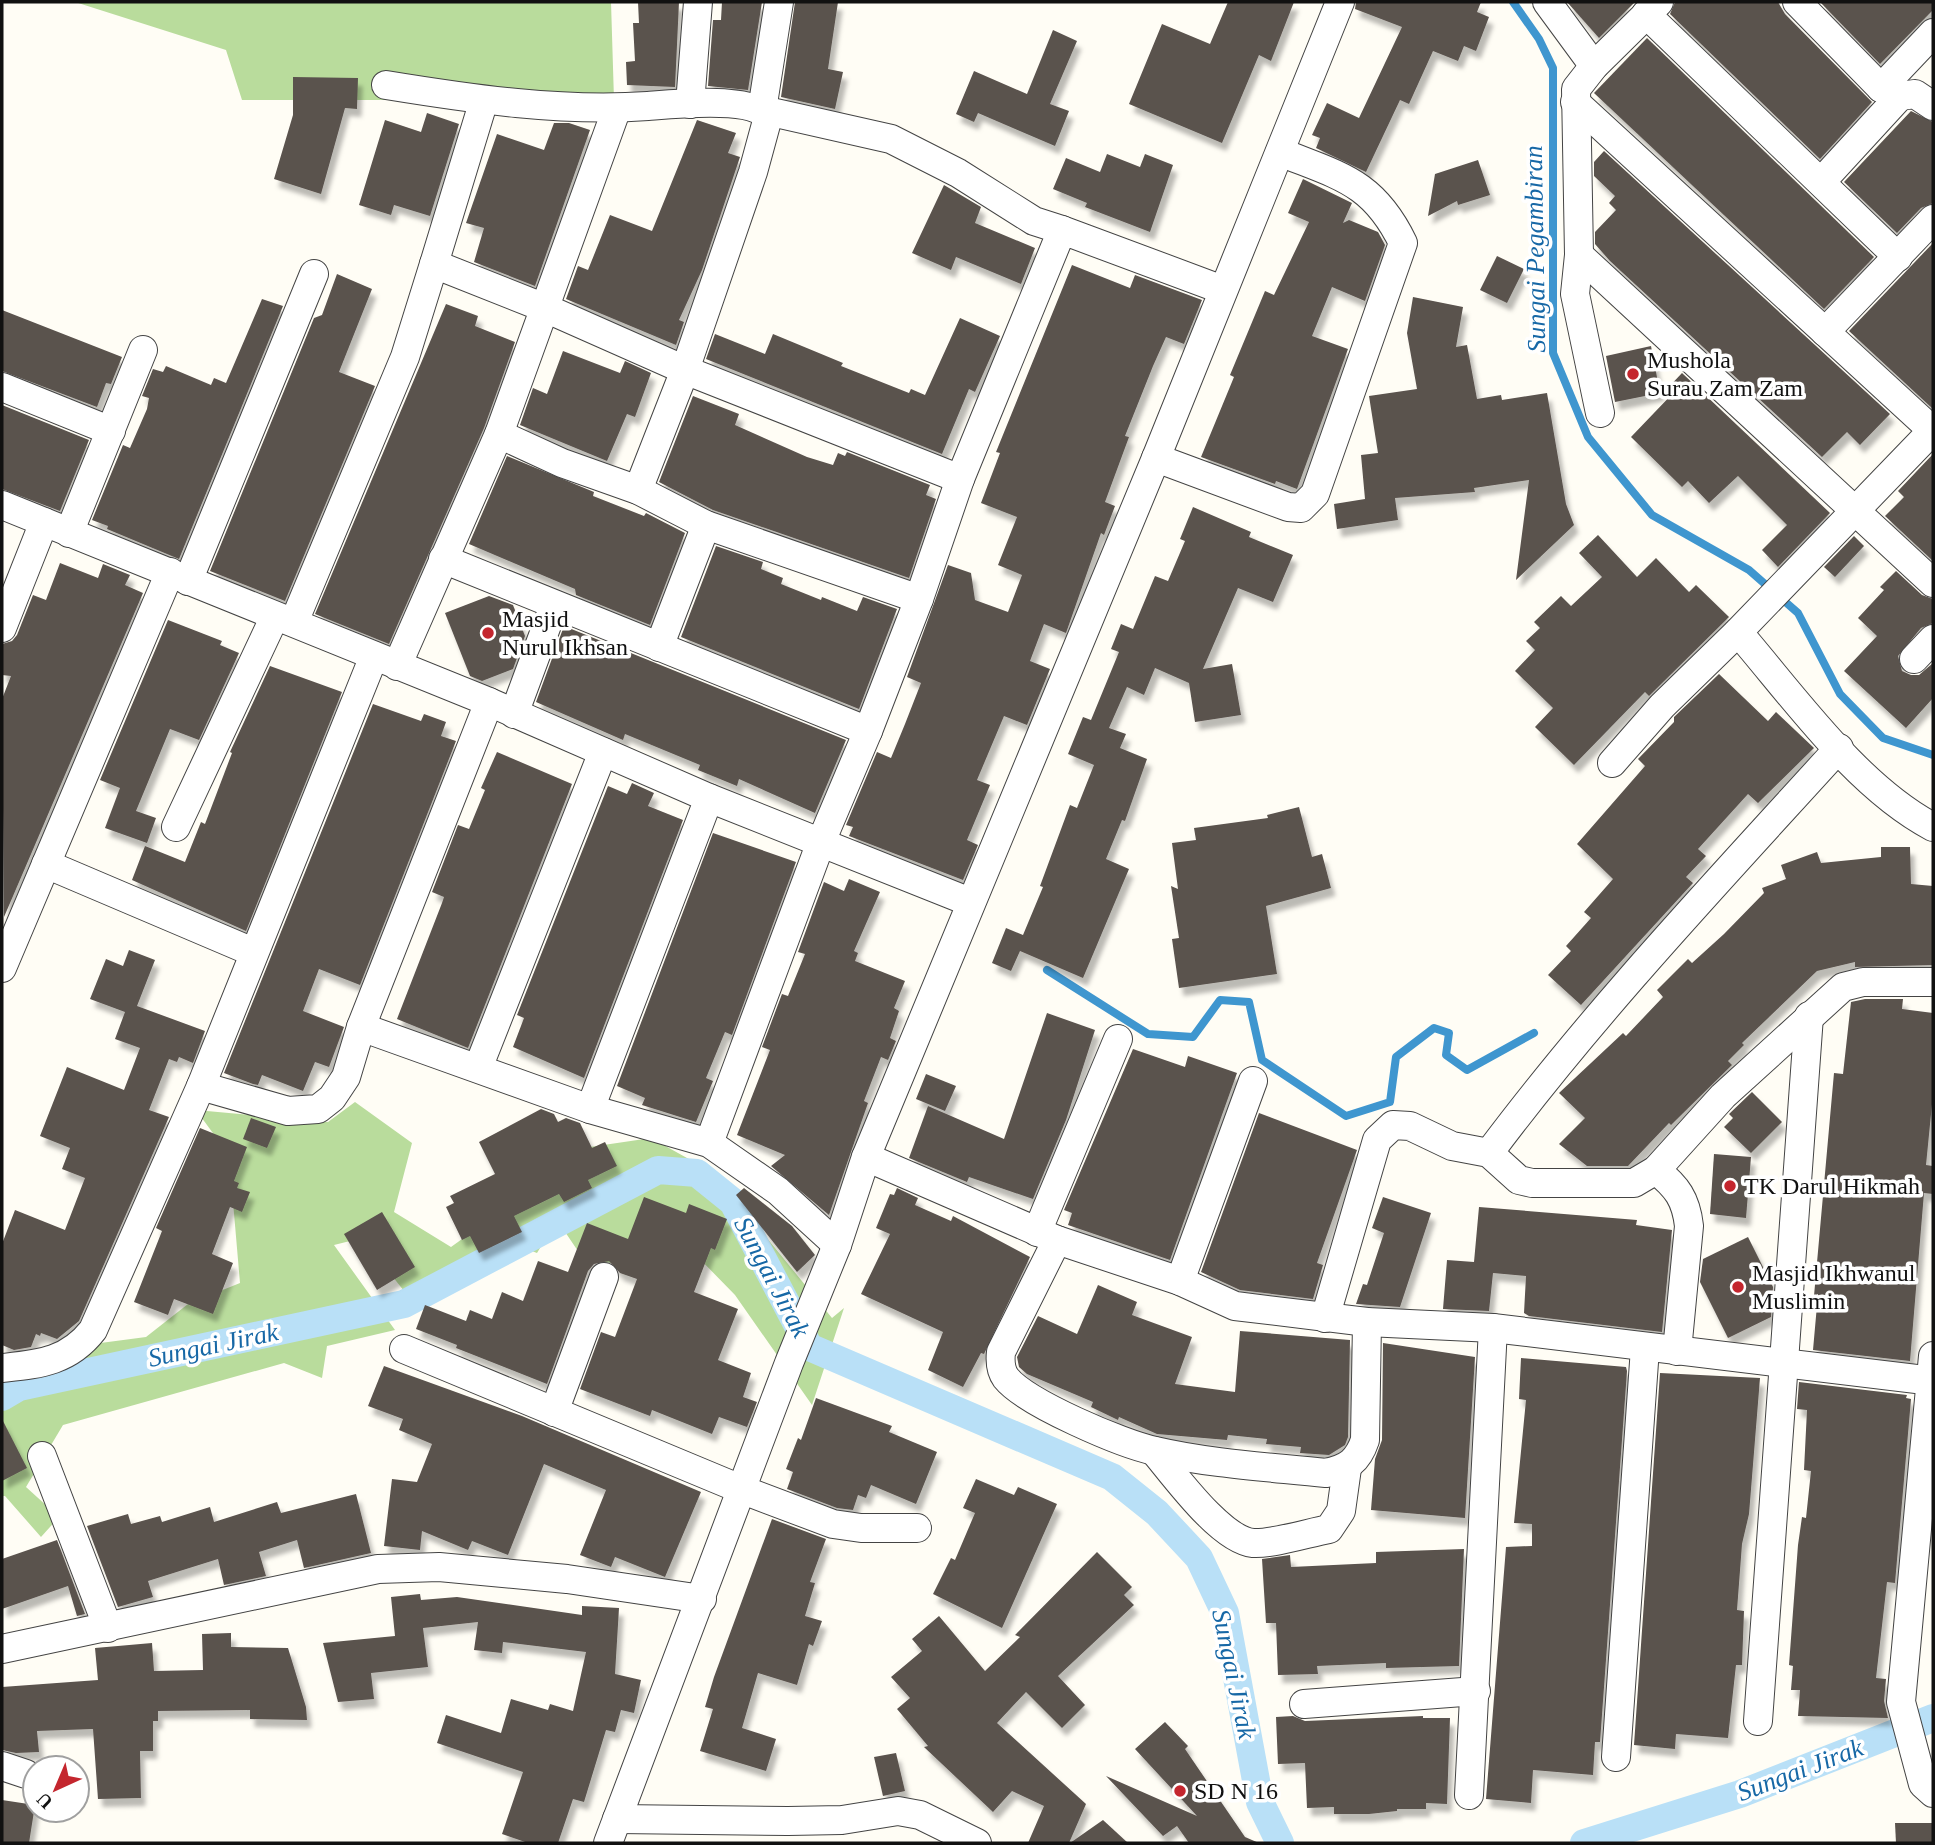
<svg xmlns="http://www.w3.org/2000/svg" width="1935" height="1845" font-family="Georgia,serif">
<style>
.forest{fill:#b9dc9c}
.lines{fill:none;stroke-linecap:round;stroke-linejoin:round}
.stream{stroke:#3f96cf;stroke-width:8}
.canal{stroke:#b9e0f7;stroke-width:28}
.building{fill:#5a524d;filter:url(#shadow)}
.street-casing{stroke:#444;stroke-width:30}
.street{stroke:#fff;stroke-width:28}
.poi-dot{fill:#c4262e;stroke:#fff;stroke-width:2.5}
.labels{text-anchor:middle;dominant-baseline:central;stroke-width:7;stroke-linejoin:round;paint-order:stroke}
.poi-label{font-size:24px;fill:#111;stroke:#fff;text-anchor:start}
.water-label{font-size:26px;font-style:italic;fill:#1768a6;stroke:#fff}
</style>
<defs>
<filter id="shadow"><feDropShadow dx="4.5" dy="8" stdDeviation="2" flood-color="#0004"/></filter>
</defs>
<rect width="100%" height="100%" fill="#fffdf5"/>
<g class="forest">
<polygon points="75,2 611,2 614,100 242,100 226,50"/>
<polygon points="355,1102 412,1143 394,1212 451,1247 590,1147 651,1138 714,1173 832,1318 844,1308 812,1405 735,1295 694,1253 623,1264 584,1260 557,1220 537,1253 492,1236 463,1287 408,1296 362,1238 334,1245 395,1330 327,1346 322,1378 284,1363 63,1425 26,1487 59,1517 41,1537 5,1496 2,1496 2,1356 146,1337 188,1304 240,1283 229,1155 196,1110 328,1122"/>
</g>
<g class="lines">
<g class="stream">
<polyline points="1513,2 1539,39 1553,68 1553,353 1588,437 1652,515 1749,570 1798,613 1840,694 1883,738 1933,755"/>
<polyline points="1047,970 1148,1034 1193,1037 1220,1000 1249,1002 1262,1060 1346,1116 1390,1102 1396,1057 1434,1028 1449,1033 1446,1055 1467,1070 1534,1033"/>
</g>
<g class="canal">
<polyline points="2,1397 19,1387 404,1304 658,1170 697,1173 733,1202 809,1347 1112,1477 1157,1513 1199,1558 1225,1613 1260,1802 1280,1843"/>
<polyline points="1584,1843 1740,1794 1933,1718"/>
</g>
</g>
<g class="building">
<polygon points="638,2 679,2 675,87 627,85 626,62 635,61 633,23 639,23"/>
<polygon points="722,2 762,2 748,90 708,86 713,20 721,20"/>
<polygon points="795,2 838,2 828,69 843,72 835,109 781,97"/>
<polygon points="1228,2 1294,2 1271,61 1259,55 1222,143 1129,104 1162,24 1210,44"/>
<polygon points="1356,2 1481,2 1477,12 1489,17 1476,51 1464,46 1458,61 1433,51 1409,104 1400,100 1366,172 1316,148 1320,138 1312,135 1327,103 1359,118 1402,27 1355,9"/>
<polygon points="1567,2 1635,2 1599,38"/>
<polygon points="1675,2 1778,2 1785,14 1872,102 1820,159 1670,14"/>
<polygon points="1820,2 1933,2 1933,10 1880,64"/>
<polygon points="1053,30 1077,41 1050,104 1069,111 1055,146 978,113 974,122 956,114 974,71 1027,94"/>
<polygon points="1647,38 1874,257 1824,309 1594,93"/>
<polygon points="293,77 358,78 357,109 345,108 321,194 274,179 293,115"/>
<polygon points="1911,111 1933,122 1933,203 1921,208 1897,233 1844,182"/>
<polygon points="427,113 459,124 430,216 394,205 391,215 359,205 385,120 421,132"/>
<polygon points="697,120 736,133 728,153 740,157 702,270 679,320 684,322 676,345 566,299 578,266 588,270 610,215 652,231"/>
<polygon points="554,123 569,123 590,130 535,286 474,262 484,228 466,223 497,134 544,150"/>
<polygon points="1604,151 1890,414 1860,445 1847,432 1822,457 1610,261 1595,244 1595,232 1616,210 1609,203 1615,196 1594,176 1594,162"/>
<polygon points="1107,154 1140,167 1145,154 1173,165 1150,232 1085,207 1087,203 1053,189 1066,158 1100,172"/>
<polygon points="1478,160 1490,195 1458,205 1457,201 1428,216 1435,174"/>
<polygon points="1303,179 1352,203 1343,223 1349,220 1378,232 1385,245 1365,301 1332,287 1312,336 1348,349 1297,489 1276,481 1275,484 1201,457 1234,377 1230,375 1265,291 1274,295 1309,222 1288,213"/>
<polygon points="944,185 981,207 975,223 1035,248 1021,284 956,257 951,270 912,253"/>
<polygon points="1933,243 1933,409 1849,331"/>
<polygon points="1497,256 1524,269 1507,303 1480,290"/>
<polygon points="1072,265 1130,288 1135,275 1202,300 1184,344 1166,337 1153,366 1125,436 1129,437 1105,502 1115,506 1104,535 1101,533 1066,633 1044,624 1030,661 1050,669 1027,725 1004,716 977,780 990,785 967,840 978,845 963,880 849,836 853,827 846,825 877,752 891,758 905,724 921,683 907,677 948,565 971,573 975,600 1008,612 1022,575 998,565 1017,517 981,503 1000,453 996,452"/>
<polygon points="337,274 372,289 339,372 375,386 285,601 210,571 314,318 322,315"/>
<polygon points="1413,297 1463,307 1456,347 1467,345 1477,399 1501,395 1502,400 1547,393 1566,504 1574,525 1516,580 1529,480 1474,488 1475,492 1395,498 1398,520 1337,529 1334,504 1365,499 1361,455 1378,453 1369,396 1417,389 1407,333"/>
<polygon points="262,299 283,306 179,559 107,529 108,526 92,520 123,445 130,448 147,409 149,398 142,396 153,369 163,372 166,366 211,385 214,378 226,383"/>
<polygon points="446,304 478,316 475,326 515,342 484,428 389,644 315,614"/>
<polygon points="2,310 122,357 111,384 106,383 97,407 2,371"/>
<polygon points="960,318 1000,336 975,392 969,389 942,454 706,359 715,334 765,354 773,334 843,363 841,366 909,393 911,389 925,395"/>
<polygon points="1651,346 1660,393 1615,402 1606,356"/>
<polygon points="563,351 620,373 625,361 651,373 635,417 627,414 607,461 520,425 533,388 547,394"/>
<polygon points="1682,373 1830,513 1778,567 1762,550 1787,525 1738,476 1709,503 1688,481 1682,487 1631,437 1676,390 1664,392"/>
<polygon points="693,396 739,414 735,425 807,457 833,465 838,453 845,456 847,452 930,485 926,495 936,499 909,578 713,510 659,482"/>
<polygon points="2,405 89,440 60,511 2,489"/>
<polygon points="1933,454 1933,561 1885,516 1904,497 1898,491"/>
<polygon points="507,456 594,492 593,496 644,516 646,513 685,533 650,625 576,595 575,589 469,544"/>
<polygon points="1193,507 1251,532 1249,537 1293,555 1273,602 1238,588 1203,669 1232,664 1241,715 1195,722 1189,683 1155,668 1144,695 1127,687 1109,728 1126,734 1120,748 1147,759 1125,821 1122,820 1106,859 1129,869 1083,978 1020,951 1011,971 992,963 1006,928 1023,935 1043,887 1040,886 1070,805 1077,808 1094,765 1068,754 1083,717 1091,720 1119,652 1111,649 1121,624 1133,629 1155,576 1168,581 1185,541 1180,539"/>
<polygon points="1598,535 1637,577 1656,558 1689,592 1696,585 1729,617 1649,696 1645,692 1574,765 1535,727 1553,708 1515,671 1535,650 1526,641 1540,628 1534,622 1561,596 1571,606 1602,577 1579,553"/>
<polygon points="1854,536 1864,546 1835,577 1824,567"/>
<polygon points="716,546 763,562 761,569 783,578 781,584 821,600 822,597 857,611 863,597 897,609 859,709 681,637"/>
<polygon points="60,563 98,578 103,564 130,575 125,585 143,593 4,917 2,699 11,676 2,675 2,644 12,641 17,635 33,595 46,600"/>
<polygon points="1896,571 1922,595 1933,599 1933,623 1921,628 1898,656 1902,671 1911,675 1919,675 1933,663 1933,698 1906,728 1844,671 1877,636 1858,618 1884,590 1880,587"/>
<polygon points="489,596 513,605 525,636 513,669 482,681 470,676 445,613"/>
<polygon points="168,620 222,641 220,645 239,653 199,740 170,729 136,811 156,818 147,843 105,828 120,788 100,780"/>
<polygon points="564,626 846,740 815,813 739,779 737,786 698,770 700,765 625,734 623,740 536,702"/>
<polygon points="270,666 342,692 246,931 132,880 145,846 185,862 201,822 205,824 232,753 230,752"/>
<polygon points="1719,674 1768,721 1776,712 1814,748 1758,803 1748,794 1698,849 1706,856 1686,877 1693,883 1581,1005 1548,975 1571,951 1566,946 1591,918 1584,912 1613,879 1577,844 1645,766 1638,759 1674,722 1674,717"/>
<polygon points="373,704 421,721 424,714 446,722 441,736 456,741 360,985 319,969 303,1011 344,1027 329,1067 315,1062 303,1091 262,1075 258,1085 253,1084 224,1073"/>
<polygon points="497,752 572,784 468,1048 397,1019 442,903 444,897 432,892 458,825 469,829 485,790 481,788"/>
<polygon points="632,783 654,793 648,806 683,820 584,1078 513,1047 524,1018 517,1015 608,786 627,794"/>
<polygon points="1299,807 1312,857 1322,854 1331,888 1266,906 1277,974 1179,988 1172,939 1179,938 1171,886 1178,889 1172,843 1196,840 1194,828 1268,818 1267,815"/>
<polygon points="713,833 796,862 732,1035 725,1032 706,1078 713,1081 696,1122 642,1105 645,1098 617,1086"/>
<polygon points="1881,847 1910,847 1911,884 1933,886 1933,965 1855,967 1855,962 1817,971 1742,1043 1744,1045 1728,1061 1732,1065 1671,1125 1669,1123 1628,1166 1587,1166 1559,1144 1585,1118 1559,1093 1623,1033 1626,1036 1663,997 1657,990 1688,959 1692,963 1724,934 1764,893 1762,888 1786,879 1781,865 1817,852 1821,863 1881,857"/>
<polygon points="849,879 880,892 854,951 858,953 855,961 905,981 894,1008 899,1011 890,1038 896,1041 888,1060 881,1057 864,1101 868,1103 829,1215 771,1166 785,1155 737,1135 770,1050 762,1047 782,994 788,996 805,954 798,952 824,882 844,891"/>
<polygon points="129,950 155,960 137,1006 205,1031 193,1063 179,1057 177,1062 169,1059 149,1110 169,1117 79,1321 57,1339 41,1333 40,1336 36,1334 31,1347 14,1350 2,1345 2,1244 15,1210 65,1230 85,1178 62,1169 70,1148 40,1136 67,1067 124,1090 140,1048 115,1039 125,1012 90,999 106,959 123,966"/>
<polygon points="1865,999 1903,999 1902,1009 1933,1013 1933,1094 1926,1165 1933,1166 1933,1194 1924,1193 1910,1361 1813,1350 1818,1294 1814,1296 1834,1073 1843,1074 1851,1002"/>
<polygon points="1047,1013 1095,1030 1066,1120 1033,1199 969,1177 967,1182 909,1158 928,1106 1004,1139"/>
<polygon points="1133,1049 1185,1067 1188,1056 1237,1073 1170,1260 1068,1225 1072,1213 1064,1210"/>
<polygon points="926,1074 956,1086 945,1111 916,1099"/>
<polygon points="1752,1092 1782,1122 1751,1153 1724,1127 1733,1118 1729,1114"/>
<polygon points="541,1109 554,1114 558,1122 566,1118 580,1123 592,1148 605,1142 617,1166 588,1180 592,1188 564,1202 559,1194 514,1216 522,1232 479,1253 470,1236 462,1240 446,1207 454,1203 450,1196 495,1174 479,1142"/>
<polygon points="1259,1113 1357,1150 1317,1263 1323,1265 1313,1299 1240,1290 1201,1272"/>
<polygon points="251,1118 276,1127 267,1148 243,1139"/>
<polygon points="200,1128 247,1147 234,1181 239,1183 237,1188 250,1192 242,1212 230,1207 212,1254 233,1263 213,1314 174,1299 168,1315 134,1302 162,1231 156,1228"/>
<polygon points="1714,1154 1751,1157 1746,1218 1710,1214"/>
<polygon points="744,1188 792,1226 815,1255 797,1272 736,1195"/>
<polygon points="897,1188 918,1198 915,1205 951,1221 953,1216 1030,1257 984,1354 981,1353 963,1387 928,1370 943,1332 861,1294 890,1234 876,1228 890,1194 894,1195"/>
<polygon points="644,1197 686,1213 689,1204 727,1219 715,1250 711,1248 694,1292 738,1309 718,1360 751,1373 743,1397 757,1402 747,1427 719,1417 712,1434 652,1410 650,1416 580,1389 601,1332 615,1337 637,1279 620,1273 609,1261 594,1264 588,1271 547,1384 456,1348 457,1345 416,1329 425,1305 466,1321 470,1310 492,1319 502,1292 523,1301 538,1261 568,1272 587,1223 628,1239"/>
<polygon points="1383,1197 1431,1213 1400,1307 1356,1304 1363,1284 1367,1285 1384,1233 1372,1228"/>
<polygon points="1479,1207 1637,1220 1636,1225 1672,1230 1662,1332 1529,1316 1524,1313 1526,1276 1493,1273 1489,1311 1443,1309 1447,1260 1474,1262"/>
<polygon points="382,1212 415,1267 377,1290 344,1234"/>
<polygon points="1748,1237 1773,1287 1771,1317 1728,1338 1700,1282 1703,1259"/>
<polygon points="1098,1285 1137,1302 1132,1315 1192,1337 1175,1384 1235,1392 1240,1331 1350,1340 1348,1437 1345,1445 1329,1455 1300,1453 1301,1447 1266,1444 1267,1439 1228,1435 1227,1440 1157,1434 1119,1417 1118,1420 1091,1407 1093,1402 1027,1374 1019,1367 1017,1357 1038,1316 1077,1334"/>
<polygon points="1383,1343 1475,1357 1465,1518 1371,1510 1375,1459 1382,1440"/>
<polygon points="1521,1358 1626,1367 1627,1371 1600,1742 1595,1742 1593,1775 1533,1770 1531,1803 1486,1799 1506,1547 1532,1546 1532,1524 1514,1523 1526,1400 1519,1399"/>
<polygon points="384,1366 522,1416 701,1492 665,1577 615,1557 611,1567 580,1555 606,1490 544,1464 508,1555 472,1541 468,1550 422,1531 420,1550 384,1546 392,1479 417,1482 432,1444 399,1430 403,1419 368,1406"/>
<polygon points="1660,1373 1760,1378 1749,1514 1742,1544 1737,1610 1744,1611 1742,1665 1736,1665 1728,1738 1676,1734 1675,1749 1634,1745"/>
<polygon points="1799,1382 1907,1395 1906,1398 1911,1399 1895,1583 1887,1582 1876,1678 1886,1679 1884,1701 1888,1718 1798,1716 1800,1690 1791,1690 1793,1666 1789,1665 1798,1545 1802,1517 1806,1518 1811,1471 1804,1470 1807,1410 1797,1409"/>
<polygon points="816,1398 892,1426 889,1432 937,1452 916,1504 871,1485 866,1498 858,1495 853,1510 837,1508 787,1489 793,1472 786,1469 798,1438 801,1440"/>
<polygon points="2,1419 27,1468 2,1481"/>
<polygon points="976,1479 1014,1495 1018,1487 1057,1504 1002,1628 933,1594 951,1558 955,1560 975,1513 963,1508"/>
<polygon points="356,1494 371,1553 304,1568 297,1540 259,1552 266,1576 224,1585 218,1559 148,1581 153,1597 118,1607 87,1526 128,1514 131,1524 160,1516 162,1522 210,1507 214,1522 277,1502 281,1513"/>
<polygon points="772,1519 826,1539 810,1582 815,1583 805,1616 822,1621 813,1646 809,1644 797,1685 758,1673 742,1728 776,1739 766,1771 700,1751 713,1709 705,1707 714,1677"/>
<polygon points="57,1540 85,1614 77,1616 68,1586 2,1609 2,1559"/>
<polygon points="1464,1549 1459,1666 1386,1668 1386,1663 1317,1666 1318,1674 1278,1675 1276,1623 1266,1623 1262,1559 1290,1555 1291,1567 1376,1563 1376,1552"/>
<polygon points="1097,1552 1132,1587 1124,1595 1134,1605 1058,1676 1085,1705 1062,1728 1026,1692 997,1723 1086,1804 1069,1843 1028,1843 1044,1806 1012,1791 993,1812 924,1747 928,1746 897,1709 910,1698 891,1677 922,1651 912,1639 939,1616 985,1671 1020,1637 1015,1635"/>
<polygon points="420,1594 421,1600 457,1597 582,1615 582,1606 619,1608 615,1674 641,1680 634,1713 621,1710 615,1732 606,1730 584,1802 573,1799 558,1843 528,1843 502,1834 523,1772 437,1743 446,1715 501,1733 511,1699 548,1710 550,1704 573,1711 586,1652 503,1642 502,1653 474,1650 478,1622 423,1628 428,1667 371,1673 374,1699 338,1702 323,1643 395,1636 391,1597"/>
<polygon points="231,1633 231,1647 288,1648 306,1707 307,1720 250,1719 250,1710 158,1711 158,1721 153,1721 153,1751 140,1751 141,1798 98,1799 93,1729 37,1731 39,1752 16,1753 2,1750 2,1687 98,1680 95,1648 152,1643 154,1671 203,1670 202,1634"/>
<polygon points="1293,1716 1305,1721 1423,1716 1423,1718 1450,1718 1447,1804 1426,1803 1426,1809 1397,1809 1397,1811 1369,1814 1334,1814 1334,1807 1307,1808 1305,1763 1278,1764 1276,1717"/>
<polygon points="1165,1722 1188,1746 1185,1749 1245,1837 1259,1843 1189,1843 1177,1826 1163,1836 1106,1776 1197,1816 1135,1749"/>
<polygon points="896,1753 905,1791 883,1796 874,1757"/>
<polygon points="2,1800 35,1805 29,1843 2,1843"/>
<polygon points="1103,1820 1128,1843 1070,1843"/>
<polygon points="1895,1823 1933,1823 1933,1843 1896,1843"/>
</g>
<g class="lines">
<defs>
<g id="street">
<polyline points="779,2 762,110 891,139 958,173 1034,221 1062,230"/>
<polyline points="1547,2 1594,66"/>
<polyline points="1797,2 1881,88 1900,96 1915,94 1933,106"/>
<polyline points="1646,14 1898,257"/>
<path d="M386 85C472 99 561 112 648 106 674 104 752 96 768 117L753 172 685 370 638 490"/>
<polyline points="1881,88 1933,33"/>
<polyline points="1575,102 1933,431"/>
<polyline points="690,104 698,2"/>
<polyline points="1821,182 1900,96"/>
<polyline points="1579,255 1933,583"/>
<polyline points="434,264 484,100"/>
<polyline points="1825,332 1933,219"/>
<polyline points="2,387 111,431"/>
<polyline points="1600,413 1575,294 1579,255 1576,89 1594,66 1659,2"/>
<polyline points="499,434 562,463 638,490 706,525 919,599"/>
<path d="M1156 458 1288 507 1301 508 1315 494 1403 243C1373 181 1339 176 1280 152"/>
<polyline points="2,505 489,702 709,798 970,902"/>
<polyline points="69,533 143,350"/>
<polyline points="443,559 868,731"/>
<polyline points="188,581 314,274"/>
<polyline points="294,622 405,357 434,264 545,308 685,370 960,479"/>
<polyline points="2,628 44,522"/>
<path d="M1738 632C1794 697 1857 787 1933 827"/>
<polyline points="659,647 706,525"/>
<polyline points="1914,659 1933,639"/>
<polyline points="397,666 499,434 617,108"/>
<polyline points="514,714 554,606"/>
<polyline points="1612,763 1662,706 1738,632 1933,430"/>
<polyline points="176,827 275,616"/>
<polyline points="46,864 253,952"/>
<polyline points="2,968 170,572"/>
<polyline points="361,1027 590,1109 709,1143 778,1191 837,1245"/>
<polyline points="478,1068 603,752"/>
<polyline points="201,1086 288,1111 318,1109 332,1098 346,1077 361,1027 489,702"/>
<polyline points="590,1109 709,798"/>
<polyline points="709,1143 821,842 868,731 919,599 960,479 1062,230 1223,290"/>
<path d="M1489 1153C1596 1010 1719 880 1839 748"/>
<polyline points="866,1157 1057,1240 1180,1281 1235,1306 1367,1322 1493,1328 1933,1381"/>
<path d="M1656 1170C1677 1187 1686 1199 1689 1226L1677 1351"/>
<polyline points="1037,1232 1118,1039"/>
<path d="M1057 1240 1001 1352C1000 1361 1000 1370 1006 1378 1026 1403 1122 1444 1155 1451 1211 1464 1270 1467 1326 1473 1348 1468 1358 1461 1365 1440L1367 1322"/>
<polyline points="1180,1281 1253,1081"/>
<polyline points="1325,1318 1377,1140 1393,1125 1410,1126 1452,1146 1489,1153 1519,1180 1532,1183 1634,1183 1656,1170 1723,1096 1843,987 1863,982 1933,982"/>
<polyline points="404,1349 743,1490 833,1524 861,1528 917,1528"/>
<polyline points="1933,1356 1901,1702 1923,1784 1933,1793"/>
<path d="M2 1368C39 1364 68 1362 93 1330L201 1086 374 656"/>
<polyline points="554,1412 604,1277"/>
<path d="M1154 1451C1175 1476 1221 1540 1253 1543 1273 1544 1308 1533 1329 1529L1341 1511 1347 1468"/>
<polyline points="42,1456 108,1628"/>
<polyline points="2,1649 378,1569 439,1567 567,1579 702,1599"/>
<polyline points="1304,1704 1476,1691"/>
<polyline points="1758,1721 1809,1016"/>
<polyline points="1616,1757 1645,1348"/>
<polyline points="2,1766 26,1774"/>
<polyline points="1469,1795 1493,1328"/>
<polyline points="617,1819 788,1821 842,1820 898,1811 920,1815 977,1843"/>
<polyline points="608,1843 789,1363 837,1245 866,1157 1156,458 1340,2"/>
</g>
</defs>
<use href="#street" class="street-casing"/>
<use href="#street" class="street"/>
</g>
<g class="poi-dot">
<circle cx="1633" cy="374" r="7"/>
<circle cx="488" cy="633" r="7"/>
<circle cx="1730" cy="1186" r="7"/>
<circle cx="1738" cy="1287" r="7"/>
<circle cx="1180" cy="1791" r="7"/>
</g>
<g class="labels">
<g class="poi-label">
<text x="1647" y="360">Mushola<tspan x="1647" dy="28">Surau Zam Zam</tspan></text>
<text x="502" y="619">Masjid<tspan x="502" dy="28">Nurul Ikhsan</tspan></text>
<text x="1744" y="1186">TK Darul Hikmah</text>
<text x="1752" y="1273">Masjid Ikhwanul<tspan x="1752" dy="28">Muslimin</tspan></text>
<text x="1194" y="1791">SD N 16</text>
</g>
<g class="water-label">
<text transform="translate(1535 249) rotate(-91)">Sungai Pegambiran</text>
<text transform="translate(772 1277) rotate(62)">Sungai Jirak</text>
<text transform="translate(213 1345) rotate(-12)">Sungai Jirak</text>
<text transform="translate(1234 1674) rotate(78)">Sungai Jirak</text>
<text transform="translate(1800 1770) rotate(-21)">Sungai Jirak</text>
</g>
</g>
<rect width="1935" height="1845" fill="none" stroke="#111111" stroke-width="7"/>
<g transform="translate(56 1789) rotate(224)"><circle r="33" fill="#ffffff" stroke="#a0a0a0" stroke-width="2"/>
<path d="M0-5L12 26L0 18L-12 26Z" fill="#c4262e"/>
<text y="-10" font-size="19" font-weight="bold" text-anchor="middle" fill="#111111">U</text>
</g>
</svg>
